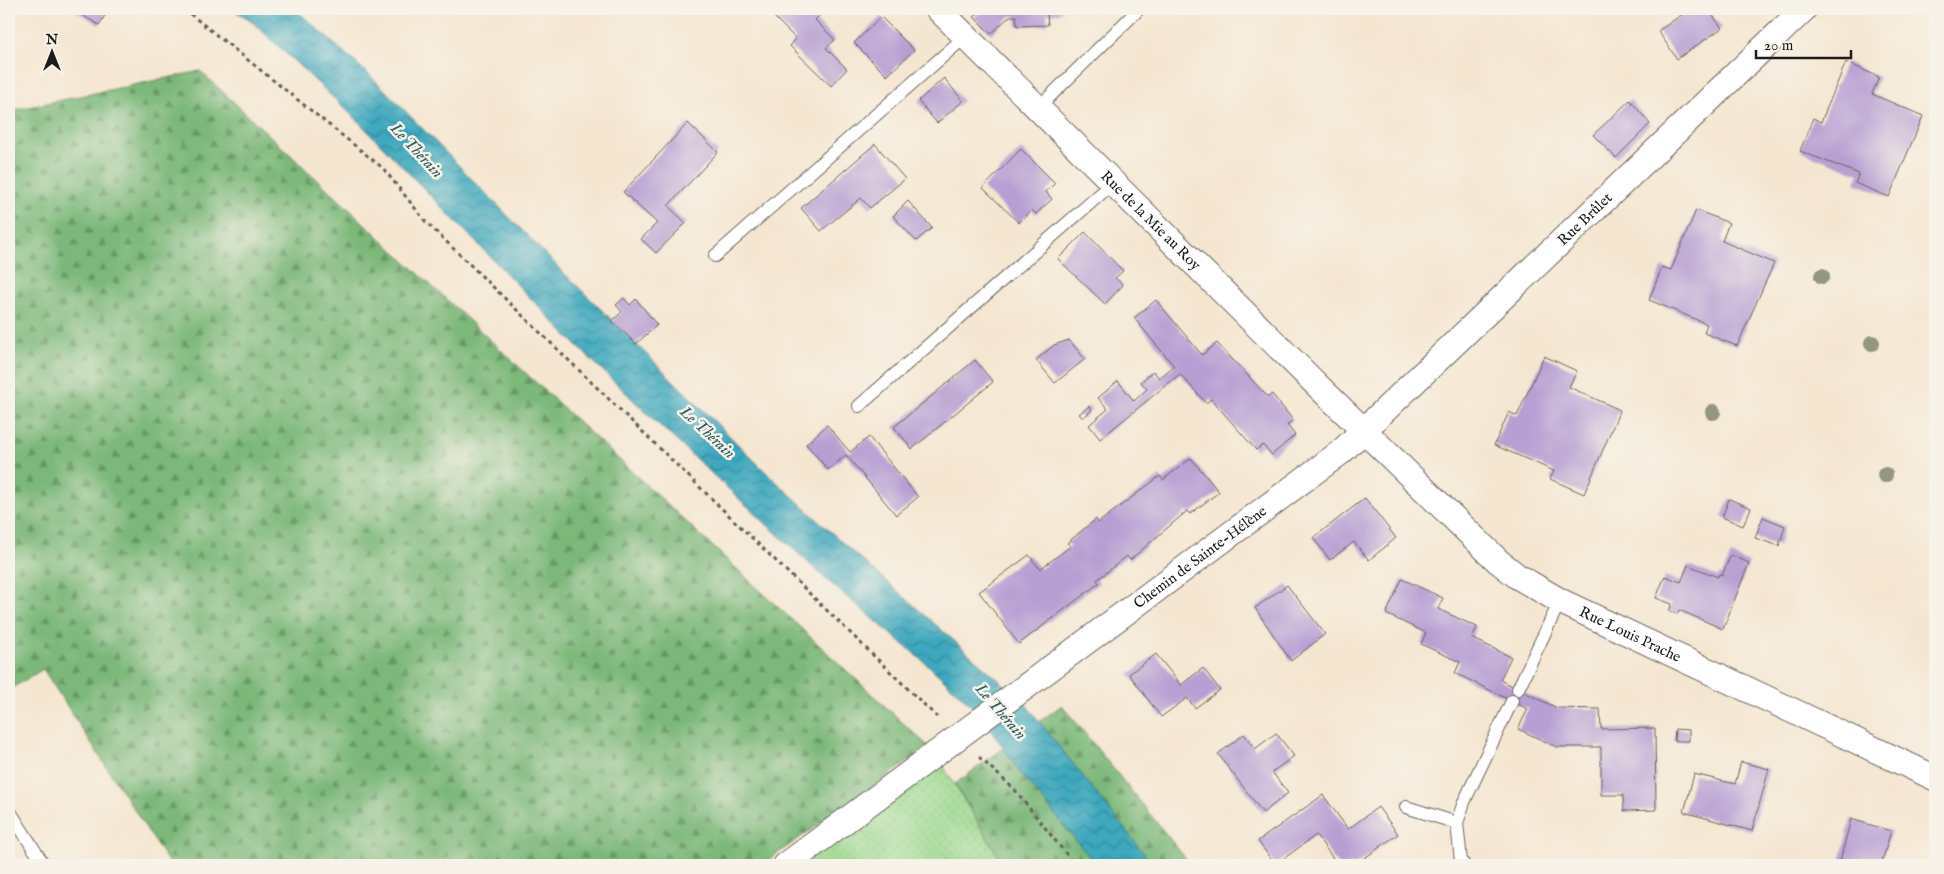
<svg xmlns="http://www.w3.org/2000/svg" width="1944" height="874" font-family="'IM FELL English',serif">
<style>
.grass{fill:url(#grass-dots);stroke:#5b7a55}
.forest{fill:url(#forest-firs);stroke:#4c6a4a}
.water{fill:url(#water-waves);stroke:#2d626d}
.building{fill:#b79fd3}
.lines{fill:none;stroke-linecap:round;stroke-linejoin:round}
.service-casing{stroke:#68635b;stroke-width:14}
.minor-casing{stroke:#68635b;stroke-width:27}
.path{stroke:#68635b;stroke-width:3;stroke-dasharray:4 4;stroke-linecap:butt}
.service{stroke:#fff;stroke-width:12}
.minor{stroke:#fff;stroke-width:25}
.tree{fill:#939680}
.labels{text-anchor:middle;dominant-baseline:central;stroke-width:5;stroke-linejoin:round;paint-order:stroke}
.street-label{font-size:15px;fill:#1c1c1c;stroke:#f7f3e8}
.water-label{font-size:16px;font-style:italic;fill:#2b5b65;stroke:#f7f3e8}
</style>
<defs>
<pattern id="grass-dots" width="8" height="8" patternUnits="userSpaceOnUse" patternTransform="scale(1.25)"><rect width="8" height="8" fill="#9ad88e"/><path d="M2 2h.1M6 6h.1" fill="none" stroke="#84b97a" stroke-width="1.8" stroke-linecap="round"/></pattern>
<pattern id="forest-firs" width="22" height="20" patternUnits="userSpaceOnUse" patternTransform="scale(1.25)"><rect width="22" height="20" fill="#7bb879"/><path d="M5 1l3.5 6h-7zM16 11l3.5 6h-7z" fill="#649562"/></pattern>
<pattern id="water-waves" width="16" height="10" patternUnits="userSpaceOnUse" patternTransform="scale(1.25)"><rect width="16" height="10" fill="#3ea8be"/><path d="M0 5q4-4 8 0t8 0" fill="none" stroke="#33889a"/></pattern>
</defs>
<rect width="100%" height="100%" fill="#f7f3e8"/>
<filter id="ink" filterUnits="userSpaceOnUse"><feTurbulence type="fractalNoise" baseFrequency=".02" numOctaves="2"/><feDisplacementMap in="SourceGraphic" scale="10" xChannelSelector="R" yChannelSelector="G"/><feConvolveMatrix kernelMatrix="1 2 1 2 8 2 1 2 1" color-interpolation-filters="sRGB"/></filter>
<filter id="wash" filterUnits="userSpaceOnUse"><feTurbulence type="fractalNoise" baseFrequency=".0096" numOctaves="4" result="noise"/><feDisplacementMap in="SourceGraphic" scale="20" xChannelSelector="R" yChannelSelector="G"/><feGaussianBlur stdDeviation="1.12" result="paint"/><feColorMatrix in="noise" values="0 0 0 0 0 0 0 0 0 0 0 0 0 0 0 0 0 1.4 0 .05"/><feComposite in="paint" operator="in"/></filter>
<g filter="url(#wash)">
<rect width="100%" height="100%" fill="#f5e6d1"/>
<polygon class="grass" points="938,758 1004,865 793,865"/>
<g class="forest">
<polygon points="200,71 929,747 761,865 170,865 43,669 9,690 9,111"/>
<polygon points="1062,705 1191,865 1004,865 955,784"/>
</g>
<polygon class="water" points="231,9 295,9 373,78 560,269 769,475 854,553 1024,702 1153,865 1096,865 1019,771 989,727 970,704 929,666 828,581 654,420 576,345 353,116 249,19"/>
<g id="blocks">
<g class="building">
<polygon points="72,9 109,9 99,25"/>
<polygon points="771,9 826,9 815,20 835,40 826,48 847,69 831,86 790,46 796,39 768,11"/>
<polygon points="983,9 1064,9 1059,13 1047,14 1048,25 1017,26 1016,16 1010,16 991,34 974,17"/>
<polygon points="1690,9 1708,9 1722,28 1677,59 1658,31"/>
<polygon points="881,17 914,50 887,76 854,43"/>
<polygon points="1846,62 1879,77 1872,94 1923,116 1889,197 1855,183 1859,174 1800,151 1813,118 1821,122"/>
<polygon points="944,78 963,101 937,123 918,101"/>
<polygon points="1630,100 1650,124 1616,158 1593,135"/>
<polygon points="688,123 718,152 668,206 686,223 656,253 641,239 657,223 623,192"/>
<polygon points="875,144 905,179 870,208 861,198 821,231 801,208"/>
<polygon points="1021,149 1055,183 1046,192 1052,199 1036,214 1032,210 1019,223 983,188"/>
<polygon points="908,201 932,228 916,241 893,216"/>
<polygon points="1696,210 1729,223 1722,241 1774,263 1737,346 1704,333 1707,324 1649,300 1662,267 1671,270"/>
<polygon points="1085,232 1123,271 1115,278 1123,285 1105,304 1058,259"/>
<polygon points="624,298 630,305 636,299 657,325 636,344 612,321 622,312 616,305"/>
<polygon points="1156,300 1202,355 1217,343 1268,397 1272,394 1293,420 1287,425 1295,435 1272,455 1263,445 1256,450 1211,399 1206,403 1180,374 1100,439 1089,425 1108,409 1098,398 1118,381 1134,401 1147,389 1141,382 1153,371 1159,378 1174,366 1134,318"/>
<polygon points="1069,340 1085,359 1055,383 1036,360 1054,345"/>
<polygon points="1544,356 1577,371 1569,387 1620,410 1584,494 1550,479 1554,471 1494,445 1509,412 1517,416"/>
<polygon points="975,360 993,382 912,449 894,427"/>
<polygon points="1089,406 1092,410 1083,418 1079,414"/>
<polygon points="827,425 850,452 869,437 918,497 896,515 846,455 828,470 806,444"/>
<polygon points="1191,458 1219,492 1190,514 1187,511 1130,560 1127,556 1097,580 1099,583 1019,644 979,592 1029,555 1040,569 1071,546 1067,543 1096,519 1098,523 1160,476 1163,480"/>
<polygon points="1365,498 1396,538 1369,560 1354,542 1330,560 1313,538"/>
<polygon points="1729,499 1751,508 1743,526 1722,517"/>
<polygon points="1763,517 1785,526 1779,546 1755,538"/>
<polygon points="1731,555 1749,563 1723,629 1679,610 1677,614 1669,611 1672,604 1656,598 1665,576 1681,582 1688,565 1718,577 1719,574 1722,575"/>
<polygon points="1402,579 1443,598 1438,609 1477,627 1472,638 1511,657 1500,680 1557,708 1600,709 1601,729 1655,728 1656,810 1624,811 1623,795 1601,795 1601,747 1557,747 1518,729 1528,709 1455,673 1460,662 1421,644 1426,633 1386,614"/>
<polygon points="1287,585 1325,634 1291,661 1255,608"/>
<polygon points="1156,654 1181,685 1203,668 1220,690 1195,708 1187,698 1161,717 1129,674"/>
<polygon points="1675,729 1689,730 1689,741 1674,741"/>
<polygon points="1276,733 1294,756 1272,772 1288,793 1263,813 1218,754 1244,734 1255,749"/>
<polygon points="1741,762 1769,769 1752,831 1684,812 1694,774 1735,784"/>
<polygon points="1323,795 1348,829 1378,807 1398,834 1355,865 1338,865 1316,835 1275,865 1258,841"/>
<polygon points="1851,819 1891,831 1881,865 1839,865"/>
</g>
</g>
</g>
<g filter="url(#ink)">
<use href="#blocks" fill-opacity="0" stroke="#68635b" stroke-width="1"/>
<g class="lines">
<defs>
<g id="service">
<polyline points="1038,108 1139,9"/>
<polyline points="715,256 966,36"/>
<polyline points="859,406 1113,183"/>
<polyline points="1518,689 1560,601"/>
<polyline points="1406,807 1457,823"/>
<polyline points="9,810 44,865"/>
<polyline points="1464,865 1461,861 1457,823 1464,802 1512,701"/>
</g>
<g id="minor">
<path id="s1" d="M938 9 1321 389 1498 561 1517 576 1560 601 1935 778"/>
<path id="s2" d="M786 865 1341 452 1804 9"/>
</g>
</defs>
<use href="#service" class="service-casing"/>
<use href="#minor" class="minor-casing"/>
<g class="path">
<polyline points="184,9 383,168 426,222 937,717"/>
<polyline points="979,757 1015,790 1075,865"/>
</g>
<use href="#service" class="service"/>
<use href="#minor" class="minor"/>
</g>
<g class="tree">
<circle cx="1822" cy="276" r="8"/>
<circle cx="1872" cy="343" r="8"/>
<circle cx="1713" cy="412" r="8"/>
<circle cx="1885" cy="475" r="8"/>
</g>
</g>
<g class="labels">
<g class="street-label">
<text stroke="none"><textPath href="#s2" startOffset="1029">Rue Brûlet</textPath></text>
<text stroke="none"><textPath href="#s1" startOffset="300">Rue de la Mie au Roy</textPath></text>
<text stroke="none"><textPath href="#s2" startOffset="516">Chemin de Sainte-Hélène</textPath></text>
<text stroke="none"><textPath href="#s1" startOffset="938">Rue Louis Prache</textPath></text>
</g>
<g class="water-label">
<text transform="translate(416 151) rotate(47)">Le Thérain</text>
<text transform="translate(707 433) rotate(43)">Le Thérain</text>
<text transform="translate(1000 712) rotate(49)">Le Thérain</text>
</g>
</g>
<rect width="1944" height="874" fill="none" stroke="#f7f3e8" stroke-width="30"/>
<g transform="translate(52 52)" stroke="#f7f3e8" stroke-width="4" paint-order="stroke">
<path d="M0-4L9 19L0 12L-9 19Z" fill="#1c1c1c"/>
<text y="-8" font-size="14" font-weight="bold" text-anchor="middle" fill="#1c1c1c">N</text>
</g>
<path d="M1756 50v8h95v-8" fill="none" stroke="#1c1c1c" stroke-width="2.5"/>
<text x="1764" y="50" font-size="15" fill="#1c1c1c" stroke="#f7f3e8" stroke-width="4" paint-order="stroke">20 m</text>
</svg>
